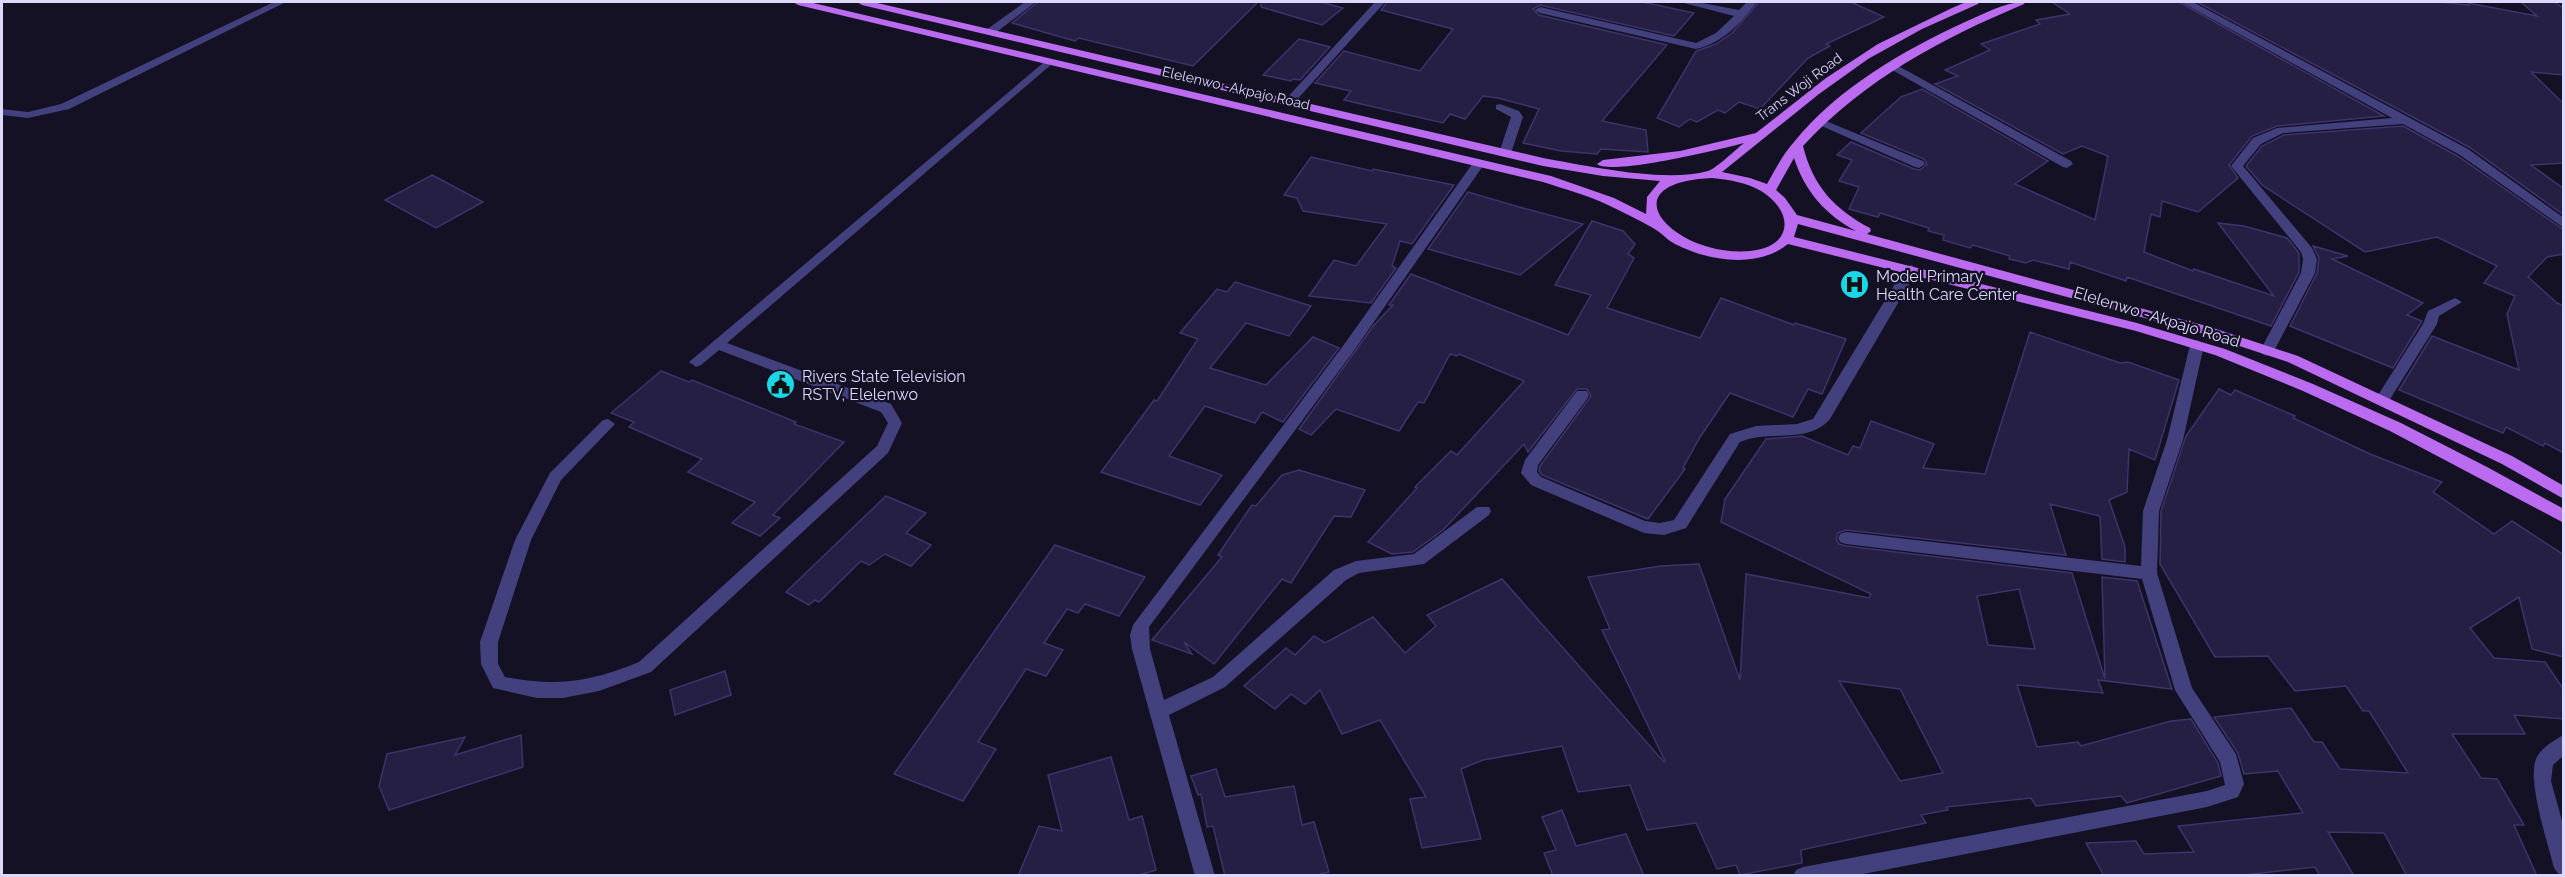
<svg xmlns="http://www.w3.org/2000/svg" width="2565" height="877" font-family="Raleway,sans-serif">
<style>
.building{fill:#251f43;stroke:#3d346c;stroke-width:1.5;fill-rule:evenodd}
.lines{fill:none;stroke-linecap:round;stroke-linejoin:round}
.minor{fill:#42417e;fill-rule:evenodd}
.major{fill:#ba6bef;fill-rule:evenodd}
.labels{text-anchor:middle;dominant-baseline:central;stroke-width:4.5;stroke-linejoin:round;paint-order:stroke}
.far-street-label{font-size:14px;fill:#dbd8fb;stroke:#141124}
.poi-label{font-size:16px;fill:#dbd8fb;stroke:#141124;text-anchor:start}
.street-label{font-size:16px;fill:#dbd8fb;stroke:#141124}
</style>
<rect width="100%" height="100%" fill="#141124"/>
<g class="building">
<polygon points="1038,2 1258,2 1193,66 1079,38 1075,41 1012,23"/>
<polygon points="1261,2 1321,2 1343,8 1322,25 1261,7"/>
<polygon points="1387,2 1642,2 1694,13 1674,36 1540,5 1533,9 1539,15 1667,45 1602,121 1646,130 1648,152 1601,149 1597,154 1561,151 1523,143 1539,109 1498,98 1483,96 1465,119 1450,114 1443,123 1344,100 1351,91 1315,83 1344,51 1420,71 1453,29 1381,10"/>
<polygon points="1759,2 1851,2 1884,17 1826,44 1830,46 1808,58 1760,109 1739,102 1725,113 1718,110 1697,122 1690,119 1679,127 1657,118 1696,51 1716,44 1732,33"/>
<polygon points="2052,2 2179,2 2384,116 2277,126 2252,136 2229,165 2238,178 2198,212 2162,201 2160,217 2151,214 2144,252 2193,271 2194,269 2274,296 2218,223 2244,226 2287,238 2299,253 2299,272 2271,326 2127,277 2126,281 2070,262 2069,269 2033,260 2026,263 2009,259 2010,256 1973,245 1970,248 1943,240 1944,235 1928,231 1929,228 1880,213 1878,217 1849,209 1859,187 1839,181 1852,160 1837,155 1851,142 1914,169 1920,170 1927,164 1924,159 1861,133 1901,97 1922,89 2048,161 2015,184 2095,220 2108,156 2082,146 2063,154 1935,84 1958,76 1945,70 1990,50 1981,44 2040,24 2036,20 2070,14"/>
<polygon points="2197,2 2438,2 2469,5 2468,3 2537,16 2521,2 2555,2 2564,9 2564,75 2531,72 2564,104 2564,163 2531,165 2564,189 2564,215 2469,147"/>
<polygon points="1299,39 1330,47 1300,80 1293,79 1291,81 1263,75"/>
<polygon points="2403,126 2459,157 2564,230 2564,254 2547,257 2528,277 2557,303 2564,306 2564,453 2545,443 2543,446 2506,427 2503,433 2399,390 2432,336 2519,370 2507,314 2515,296 2484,283 2497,266 2437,237 2365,252 2262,185 2246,166 2262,146 2284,135"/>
<polygon points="1311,157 1372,171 1373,169 1454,185 1412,244 1400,241 1392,266 1396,268 1371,303 1309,296 1334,260 1356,266 1387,224 1303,211 1297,198 1284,195"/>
<polygon points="432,175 483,202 436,228 385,200"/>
<polygon points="1468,192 1519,207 1583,224 1520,275 1428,249"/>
<polygon points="1592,221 1623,231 1635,244 1628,254 1634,258 1607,308 1700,338 1721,298 1794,325 1795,323 1846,339 1822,394 1808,389 1793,417 1730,393 1700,437 1683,468 1685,469 1648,519 1542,475 1539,471 1540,466 1591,396 1587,389 1577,389 1528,452 1524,444 1443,530 1413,552 1392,554 1368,542 1417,488 1415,487 1451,451 1457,455 1524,381 1459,354 1457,356 1450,354 1424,403 1418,402 1399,431 1336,409 1311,435 1299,429 1374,325 1393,305 1389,305 1411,274 1568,335 1591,295 1555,285"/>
<polygon points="2313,246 2348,256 2332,259 2423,303 2407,315 2422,321 2393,368 2290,326 2317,273 2319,258"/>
<polygon points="1235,282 1311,306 1289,336 1246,323 1210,368 1266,385 1313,337 1339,348 1283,422 1262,412 1255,423 1205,406 1169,456 1222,475 1200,505 1101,472 1154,400 1157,401 1198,339 1180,333 1217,289 1227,292"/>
<path d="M2030 332 2120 363 2128 362 2179 380 2155 460 2129 449 2127 492 2109 500 2125 547V562L2102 559 2100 516 2050 504 2066 555 1846 530 1838 533 1836 539 1839 544 1846 546 2072 573 2105 679 2102 577 2137 581 2172 689 2098 680 2103 693 2017 685 2037 747 2078 742 2081 746 2171 721 2191 719 2218 763 2221 776 2127 803 2121 796 2036 806 2031 798 1946 807 1948 810 1921 815 1926 823 1801 850 1802 863 1740 875 1736 865 1717 869 1696 823 1647 830 1630 785 1578 792 1562 746 1483 760 1461 769 1481 839 1422 848 1410 799 1426 797 1380 720 1342 734 1320 690 1305 704 1291 694 1275 709 1244 686 1286 648 1295 655 1314 636 1325 643 1373 617 1405 653 1436 626 1427 615 1502 579 1664 762 1665 761 1602 630 1610 629 1588 577 1661 566 1699 564 1740 680 1746 574 1869 598 1871 594 1721 522 1725 499 1766 439 1802 436 1848 455 1853 446 1860 448 1871 421 1934 444 1923 468 1985 474ZM2019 589 2035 649 1988 645 1977 596ZM1839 681 1900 689 1943 773 1900 781Z"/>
<polygon points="661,371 689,382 692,380 796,422 794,424 844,442 773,515 780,518 760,536 732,523 755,502 688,472 702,459 629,427 634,422 611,413"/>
<polygon points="2219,389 2231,395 2235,390 2295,416 2293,418 2370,454 2442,482 2433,492 2494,534 2512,521 2564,555 2564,657 2532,649 2519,597 2470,628 2494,658 2545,662 2564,690 2564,719 2514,715 2525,734 2452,734 2481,778 2497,779 2524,825 2514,825 2537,876 2407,876 2384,833 2328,832 2354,876 2320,876 2315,867 2236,876 2104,876 2086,843 2136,841 2144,854 2194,852 2178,826 2303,813 2278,771 2244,774 2238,753 2214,717 2291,708 2314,742 2322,742 2340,769 2408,773 2369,711 2363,711 2346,686 2295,691 2268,656 2215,657 2160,564 2161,511 2186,436"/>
<polygon points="1299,470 1365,490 1351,517 1334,516 1291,583 1282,579 1214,664 1184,642 1192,654 1152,640 1222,557 1218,555 1252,505 1256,506 1282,475"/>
<polygon points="886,496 926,513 906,533 931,545 911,566 885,554 869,565 861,561 819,602 815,600 809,605 786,592"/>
<polygon points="1055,545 1145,577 1119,616 1085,604 1078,613 1067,609 1044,643 1063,650 1046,676 1026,669 978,742 996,749 963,801 894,774"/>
<polygon points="725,671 731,695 675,715 670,690"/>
<polygon points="521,735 523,767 389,810 379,786 387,754 465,737 455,755"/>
<polygon points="1111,757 1129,820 1142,816 1156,870 1136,876 1018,876 1039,826 1062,831 1048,775"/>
<polygon points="1216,769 1225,797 1294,786 1302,825 1314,822 1329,872 1313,876 1225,876 1213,826 1207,827 1201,794 1198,795 1191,776"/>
<polygon points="1562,810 1576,846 1626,834 1644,876 1553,876 1544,853 1556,850 1542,817"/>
</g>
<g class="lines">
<g class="minor">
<polygon points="274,2 286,2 69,109 28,118 2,115 2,109 28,112 61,104"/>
<polygon points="1025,2 1036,2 994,34 986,34 986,30"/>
<polygon points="1375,2 1385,2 1293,104 1285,104 1285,100"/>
<path d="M1680 2H1697L1739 10 1747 2H1757C1741 23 1723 43 1696 49L1540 13 1535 10 1540 7 1696 43 1716 33 1734 16Z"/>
<polygon points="2181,2 2193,2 2468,149 2564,218 2564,228 2460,155 2403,124 2283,133 2261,144 2243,166 2312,248 2317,259 2315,273 2274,351 2267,356 2262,354 2260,351 2301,273 2303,259 2301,252 2231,166 2253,138 2277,128 2392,118"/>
<path d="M1049 58 1054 61 1053 63 727 343 891 404 902 423 888 453 651 672 599 691 563 698H537L493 688 481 664 480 642 515 540 550 473 603 420 608 419 615 424 561 480 531 540 498 642V664L505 677C556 687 590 682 639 662L877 446 888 423 881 412 719 350 701 365 696 367 689 362Z"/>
<polygon points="1891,62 2071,161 2073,164 2067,168 2063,167 1887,67 1885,65"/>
<polygon points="1500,104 1519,111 1523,117 1511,153 1505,157 1499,153 1511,117 1496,109 1496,105"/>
<polygon points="1821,119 1923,161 1925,164 1919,168 1915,167 1817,124 1815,122"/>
<polygon points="1479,159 1485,163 1353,352 1149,627 1150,649 1164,700 1213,677 1334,570 1356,561 1414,554 1477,507 1489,507 1491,511 1489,515 1424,564 1359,573 1346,580 1225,687 1169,715 1215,876 1195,876 1132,649 1130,635 1133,625 1343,346 1475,160"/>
<path d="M1911 265 1918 269 1830 419C1807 445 1770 429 1740 442L1686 528 1664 535 1644 533 1531 485 1521 473 1525 460 1577 391H1587L1589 395 1587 399 1538 465 1537 472 1541 477 1645 521 1660 523 1674 520 1730 434 1756 426 1797 424 1813 419 1904 269Z"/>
<polygon points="2455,298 2462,302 2439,316 2437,324 2387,404 2377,404 2375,400 2423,324 2428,311"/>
<polygon points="2197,340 2204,345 2183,440 2159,511 2157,573 2192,688 2236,754 2244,784 2238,797 2207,807 1853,876 1793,876 1796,870 1803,867 2207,791 2225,785 2220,762 2175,690 2142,579 1846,544 1840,542 1838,538 1840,534 1846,532 2141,566 2143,511 2167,440 2190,345"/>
<path d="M2564 735V755L2553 765 2551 781 2564 828V876H2560L2554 868C2548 843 2527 782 2536 759 2539 750 2555 739 2564 735Z"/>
</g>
<path class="major" d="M793 2H809L1551 176 1614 198 1646 214 1647 197 1660 181 1603 176 1543 166 862 5 857 2H873L1543 158C1588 166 1664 183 1708 171 1717 168 1735 150 1744 143 1722 149 1611 176 1597 164L1603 160 1680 151 1756 133 1826 78 1878 44 1952 8 1966 2H1979L1978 4 1922 29 1868 59 1819 94 1722 172 1750 178 1767 184C1775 170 1783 154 1794 142 1838 88 1902 51 1965 22 1984 14 2004 2 2025 2L2024 4C1941 39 1865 79 1803 146 1813 186 1834 209 1870 228L1871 231 1867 234 2210 327 2298 356 2512 456 2564 486V499L2502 464 2288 362 2200 333 1798 224 1794 237 2137 323 2225 349 2313 384 2401 423 2487 467 2564 509V523L2390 431 2303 391 2215 355 2136 331 1788 244C1757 269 1708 261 1675 244 1667 240 1661 232 1653 228 1639 220 1623 212 1608 205 1588 195 1564 189 1543 182L798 5ZM1794 158C1805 192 1826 215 1856 231L1797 215 1785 198 1776 190ZM1712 178C1729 180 1746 182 1761 191 1795 212 1793 247 1750 251 1676 258 1603 183 1712 178Z"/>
</g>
<defs>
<symbol id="hospital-disc" viewBox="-11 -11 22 22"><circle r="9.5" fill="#19d7e6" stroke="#141124"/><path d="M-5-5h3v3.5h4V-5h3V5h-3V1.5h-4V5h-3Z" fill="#111"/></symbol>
<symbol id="civic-disc" viewBox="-11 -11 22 22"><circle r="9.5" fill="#19d7e6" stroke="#141124"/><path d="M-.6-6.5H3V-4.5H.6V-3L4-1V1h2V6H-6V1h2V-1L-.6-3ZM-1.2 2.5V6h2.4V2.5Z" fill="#111"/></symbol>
</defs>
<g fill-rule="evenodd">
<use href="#hospital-disc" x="1838" y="268" width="33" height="33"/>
<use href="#civic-disc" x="764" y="368" width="33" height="33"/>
</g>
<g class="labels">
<g class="far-street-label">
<text transform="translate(1799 87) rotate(-37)">Trans Woji Road</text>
<text transform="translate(1236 88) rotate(13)">Elelenwo -Akpajo Road</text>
</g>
<g class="poi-label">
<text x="1876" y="276">Model Primary<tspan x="1876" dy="18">Health Care Center</tspan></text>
<text x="802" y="376">Rivers State Television<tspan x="802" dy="18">RSTV, Elelenwo</tspan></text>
</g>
<g class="street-label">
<text transform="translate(2157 317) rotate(17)">Elelenwo -Akpajo Road</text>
</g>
</g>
<rect width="2565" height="877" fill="none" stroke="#dbd8fb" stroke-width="6"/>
</svg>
